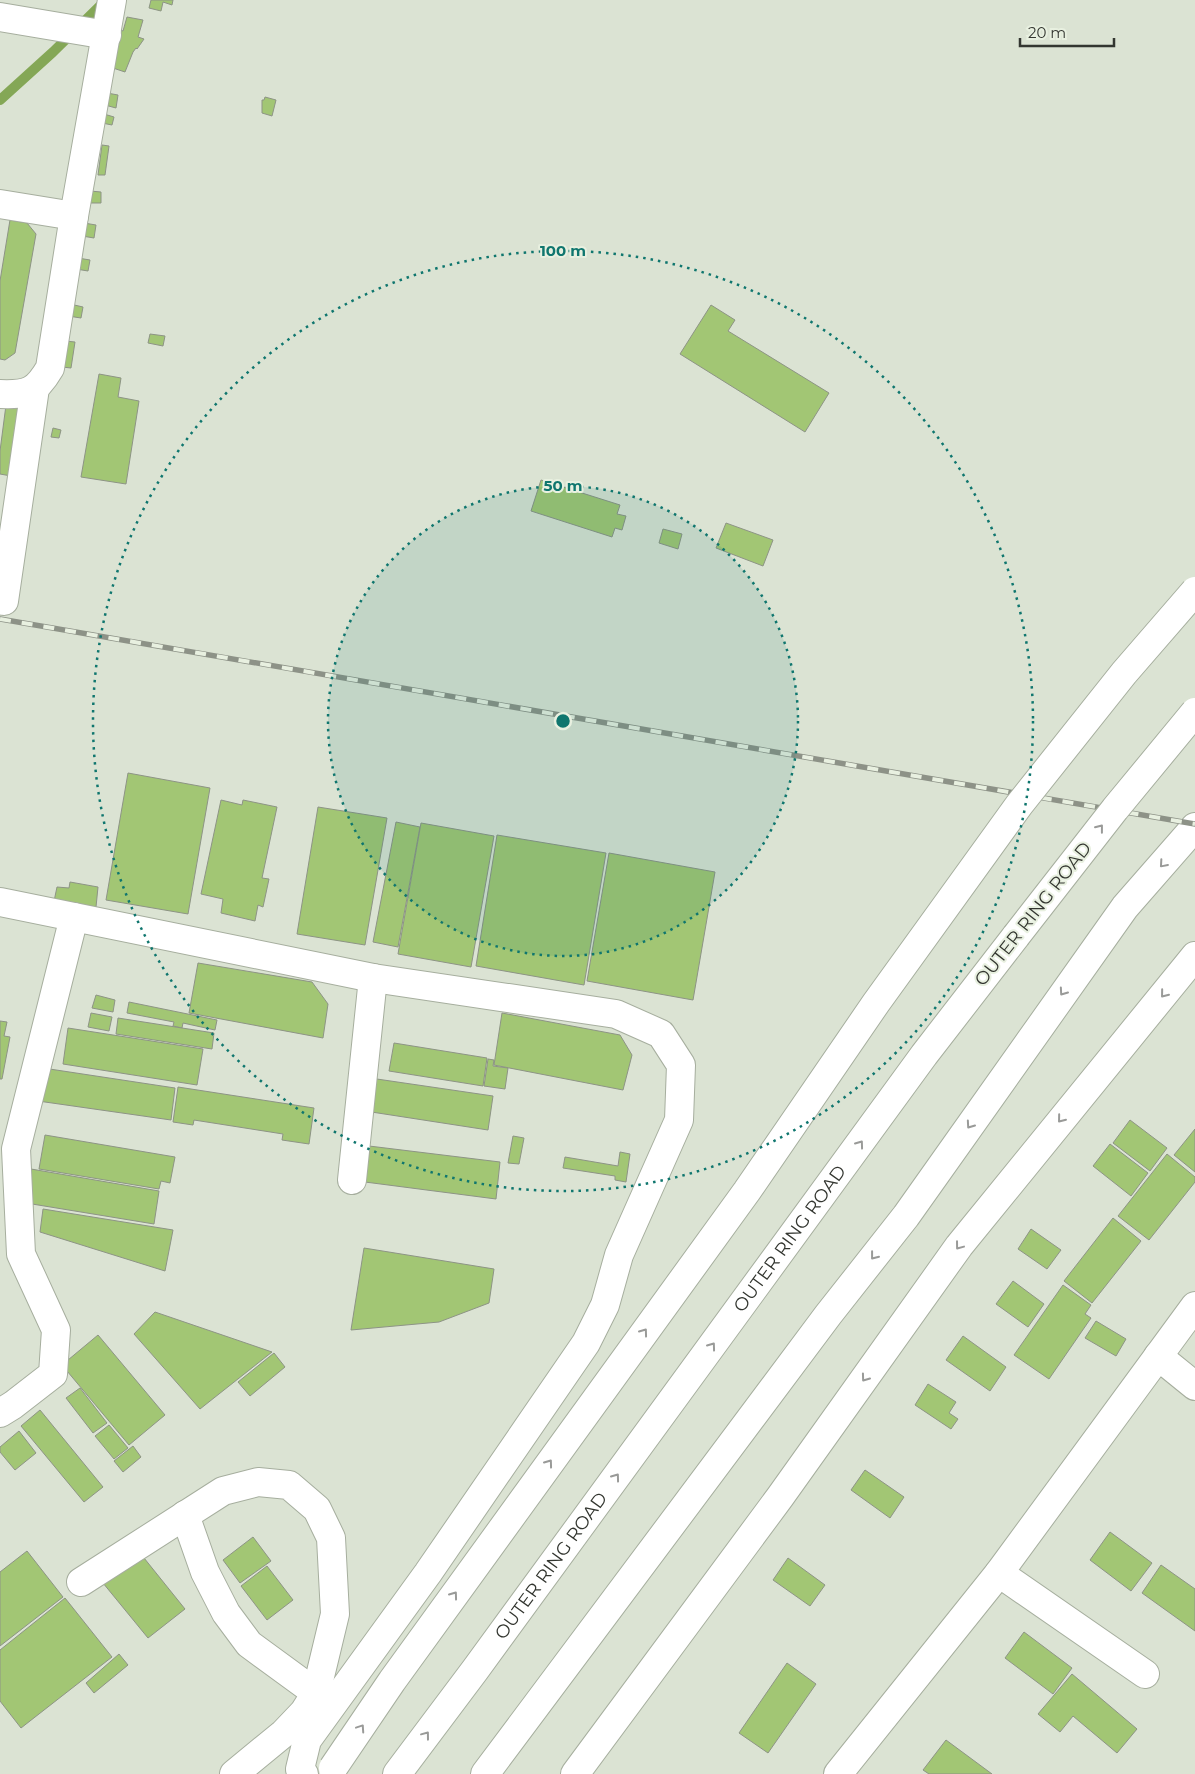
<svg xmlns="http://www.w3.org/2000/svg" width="1195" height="1774" font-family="Montserrat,sans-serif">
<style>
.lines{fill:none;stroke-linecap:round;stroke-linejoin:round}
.stream{stroke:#84a756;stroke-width:10}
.building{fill:#a2c674;stroke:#8d9485}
.minor-casing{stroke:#a6ae9e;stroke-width:30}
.major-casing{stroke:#a6ae9e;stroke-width:30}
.minor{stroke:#fff;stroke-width:28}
.major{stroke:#fff;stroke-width:28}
.rail-casing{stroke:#8d9287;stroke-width:5.5}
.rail{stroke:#e8f0e0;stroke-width:4;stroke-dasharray:11;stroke-linecap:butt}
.major-bridge-casing{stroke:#a6ae9e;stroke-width:30;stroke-linecap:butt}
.major-bridge{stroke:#fff;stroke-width:28}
.oneway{stroke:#999a98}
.ring{fill:none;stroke:#0f766e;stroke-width:2.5;stroke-dasharray:2.5 5}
.labels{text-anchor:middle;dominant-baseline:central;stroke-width:4;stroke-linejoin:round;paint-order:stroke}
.street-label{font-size:18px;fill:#333630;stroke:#e8f0e0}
.centre{fill:#0f766e;stroke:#e8f0e0;stroke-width:2.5}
.ring-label{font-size:15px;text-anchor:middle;font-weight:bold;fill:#0f766e;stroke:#e8f0e0;stroke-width:4;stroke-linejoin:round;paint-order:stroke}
</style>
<rect width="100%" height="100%" fill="#dbe3d3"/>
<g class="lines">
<polyline class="stream" points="0,100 53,52 105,1"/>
</g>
<g class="building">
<polygon points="151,0 173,0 172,5 163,2 161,11 149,8"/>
<polygon points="127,17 143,20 138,37 144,39 137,49 136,48 133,52 125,72 110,67 120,30 123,31"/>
<polygon points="107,93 118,95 116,108 105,105"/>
<polygon points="265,97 276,100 272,116 262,113 262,100 264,100"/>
<polygon points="104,114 114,117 112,125 102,123"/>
<polygon points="102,145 109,146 105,175 98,175"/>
<polygon points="90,191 101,192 101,203 89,203"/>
<polygon points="10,220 27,223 36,234 15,353 5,360 0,359 0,281"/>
<polygon points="84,223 96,225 94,238 82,236"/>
<polygon points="78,258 90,260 88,271 76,269"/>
<polygon points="70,304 83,307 81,318 68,316"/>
<polygon points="711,305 735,320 728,331 829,393 805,432 680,354"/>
<polygon points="150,334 165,336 163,346 148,343"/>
<polygon points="65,341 75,342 71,368 62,367"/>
<polygon points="99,374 121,378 118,397 139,401 126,484 81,477"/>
<polygon points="6,405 20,407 11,476 0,474 0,451"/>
<polygon points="53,428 61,430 59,438 51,437"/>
<polygon points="541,480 620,505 617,514 626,516 622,530 615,528 612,537 531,511"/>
<polygon points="726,523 773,540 763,566 716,548"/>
<polygon points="663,529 682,534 678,549 659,543"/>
<polygon points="128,773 210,788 188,914 106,900"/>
<polygon points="221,800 242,805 243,800 277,807 262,878 269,879 263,907 258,905 255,921 221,913 223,899 201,894"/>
<polygon points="318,807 387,818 365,945 297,934"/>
<polygon points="396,822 420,827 398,947 373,942"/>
<polygon points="421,823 494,836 471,967 398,954"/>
<polygon points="497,835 606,853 584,985 476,966"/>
<polygon points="609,853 715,872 693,1000 587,981"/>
<polygon points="70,882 98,887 96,907 65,902 53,906 57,887 69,888"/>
<polygon points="198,963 312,982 328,1004 323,1038 189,1013"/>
<polygon points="96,995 115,1000 113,1012 92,1008"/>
<polygon points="129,1002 217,1020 215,1030 183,1023 182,1028 173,1026 174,1022 127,1013"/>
<polygon points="91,1013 112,1017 109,1031 88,1027"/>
<polygon points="502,1013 620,1035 632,1055 623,1090 494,1065"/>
<polygon points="118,1018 214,1033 212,1049 116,1034"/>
<polygon points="0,1021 7,1022 4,1036 10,1037 2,1079 0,1079"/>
<polygon points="68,1028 203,1049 197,1085 63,1064"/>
<polygon points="394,1043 487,1058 483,1086 389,1071"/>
<polygon points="488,1059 494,1060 493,1066 508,1068 505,1089 484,1086"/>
<polygon points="43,1068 175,1088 171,1120 38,1101"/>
<polygon points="370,1078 493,1096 488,1130 365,1111"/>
<polygon points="178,1087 314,1108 309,1144 282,1140 283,1134 194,1120 193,1125 173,1122"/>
<polygon points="1130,1120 1167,1148 1150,1171 1113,1143"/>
<polygon points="1195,1129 1195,1172 1174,1155"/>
<polygon points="45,1135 175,1157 170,1183 161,1181 159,1189 39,1169"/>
<polygon points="513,1136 524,1138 519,1164 508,1163"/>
<polygon points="1110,1144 1148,1173 1131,1196 1093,1166"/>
<polygon points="369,1146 500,1162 496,1199 365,1182"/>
<polygon points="620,1152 630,1154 626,1182 615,1180 615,1176 563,1168 565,1157 618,1166"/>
<polygon points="1167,1154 1195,1177 1195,1182 1149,1240 1118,1216"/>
<polygon points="31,1169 159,1191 154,1224 26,1203"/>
<polygon points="43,1209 173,1230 165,1271 40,1232"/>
<polygon points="1113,1218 1141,1241 1092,1303 1064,1281"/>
<polygon points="1031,1229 1061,1250 1047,1269 1018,1249"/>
<polygon points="364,1248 494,1269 489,1303 439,1322 351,1330"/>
<polygon points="1013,1281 1044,1304 1028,1327 996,1304"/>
<polygon points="1063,1285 1091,1305 1085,1314 1091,1318 1049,1379 1014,1355"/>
<polygon points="155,1312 272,1352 200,1409 134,1334"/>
<polygon points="1096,1321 1126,1339 1116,1356 1085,1338"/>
<polygon points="98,1335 165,1415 129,1445 62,1365"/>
<polygon points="963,1336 1006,1367 990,1391 946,1360"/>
<polygon points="274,1353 285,1367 250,1396 238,1382"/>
<polygon points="928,1384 956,1402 949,1413 958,1419 951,1429 915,1405"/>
<polygon points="80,1388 107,1423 93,1433 66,1398"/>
<polygon points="40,1410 103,1487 84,1502 21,1426"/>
<polygon points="109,1425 128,1448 114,1459 95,1436"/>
<polygon points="19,1431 36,1453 15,1470 0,1452 0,1447"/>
<polygon points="133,1446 141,1457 123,1472 114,1461"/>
<polygon points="865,1470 904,1497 890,1518 851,1490"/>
<polygon points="1110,1532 1152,1563 1131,1591 1090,1560"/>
<polygon points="253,1537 271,1561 240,1583 223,1560"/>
<polygon points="27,1551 63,1597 0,1646 0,1572"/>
<polygon points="140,1553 185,1609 148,1638 103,1583"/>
<polygon points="788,1558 825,1585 810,1606 773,1580"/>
<polygon points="1161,1565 1195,1589 1195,1631 1142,1593"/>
<polygon points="267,1566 293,1600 267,1620 241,1586"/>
<polygon points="65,1598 112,1657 21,1728 0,1701 0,1650"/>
<polygon points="1024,1632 1072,1668 1053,1694 1005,1658"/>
<polygon points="119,1654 128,1665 94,1693 86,1683"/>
<polygon points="787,1663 816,1684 768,1753 739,1733"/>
<polygon points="1072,1674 1137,1729 1117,1753 1073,1716 1060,1732 1038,1714"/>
<polygon points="946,1740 992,1774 929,1774 923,1770"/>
</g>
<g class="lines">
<defs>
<g id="minor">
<polyline points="0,17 107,35"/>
<polyline points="0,204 74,216"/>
<path d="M0 394C28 395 36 392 50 368L74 216 112 0"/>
<polyline points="4,601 35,388"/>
<polyline points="0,902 373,978 616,1014 661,1034 681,1065 679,1120 619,1255 605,1305 586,1343 428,1573 307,1740 300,1769 304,1774"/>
<polyline points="352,1180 373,978"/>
<polyline points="1158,1356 1195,1386"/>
<polyline points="0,1413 13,1405 53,1374 56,1330 21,1254 16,1149 74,917"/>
<polyline points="185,1515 205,1572 226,1613 249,1644 316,1693"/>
<polyline points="999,1573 1145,1674"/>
<polyline points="81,1582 223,1491 258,1482 289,1485 317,1509 331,1538 335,1614 316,1693 304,1712 284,1733 234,1774"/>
<polyline points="838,1774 999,1573 1195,1306"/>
</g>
<g id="major">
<path id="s1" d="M397 1774 475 1670 924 1055 1016 936"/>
<polyline points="485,1774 828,1315 906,1216 1125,907 1195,827"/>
<polyline points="575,1774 780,1497 959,1246 1195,956"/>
</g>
</defs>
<use href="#minor" class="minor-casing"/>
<use href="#major" class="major-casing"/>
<use href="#minor" class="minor"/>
<use href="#major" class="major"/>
<defs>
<polyline id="rail" points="0,619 1195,824"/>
</defs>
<use href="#rail" class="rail-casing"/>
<use href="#rail" class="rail"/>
<defs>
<g id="major-bridge">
<polyline points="1016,936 1115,809 1195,712"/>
<polyline points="333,1768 392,1681 747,1191 876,1003 1019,805 1124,673 1195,591"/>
</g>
</defs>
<use href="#major-bridge" class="major-bridge-casing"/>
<use href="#major-bridge" class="major-bridge"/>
</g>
<defs><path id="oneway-chevron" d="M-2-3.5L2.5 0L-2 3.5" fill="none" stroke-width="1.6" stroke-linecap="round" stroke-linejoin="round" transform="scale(1.25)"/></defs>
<g class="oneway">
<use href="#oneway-chevron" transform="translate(1100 828) rotate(-52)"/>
<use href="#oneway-chevron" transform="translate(1163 864) rotate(131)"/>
<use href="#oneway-chevron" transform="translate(1063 992) rotate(125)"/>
<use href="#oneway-chevron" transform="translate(1164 994) rotate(129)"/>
<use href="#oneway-chevron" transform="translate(1061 1119) rotate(129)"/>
<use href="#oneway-chevron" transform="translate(970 1125) rotate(125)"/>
<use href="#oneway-chevron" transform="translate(860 1144) rotate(-54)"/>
<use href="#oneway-chevron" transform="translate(959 1246) rotate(127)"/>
<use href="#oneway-chevron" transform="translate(874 1256) rotate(128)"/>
<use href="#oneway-chevron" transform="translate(644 1332) rotate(-54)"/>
<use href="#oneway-chevron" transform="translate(712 1346) rotate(-54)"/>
<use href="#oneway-chevron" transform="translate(865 1378) rotate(126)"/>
<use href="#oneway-chevron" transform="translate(549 1463) rotate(-54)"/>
<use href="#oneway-chevron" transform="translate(616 1477) rotate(-54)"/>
<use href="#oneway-chevron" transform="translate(454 1595) rotate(-54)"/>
<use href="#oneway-chevron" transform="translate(361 1728) rotate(-56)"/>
<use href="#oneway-chevron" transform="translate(426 1735) rotate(-53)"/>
</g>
<circle cx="563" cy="721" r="235" fill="#0f766e" fill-opacity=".12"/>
<g class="ring">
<circle cx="563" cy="721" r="235"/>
<circle cx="563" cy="721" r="470"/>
</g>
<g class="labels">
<g class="street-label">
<text transform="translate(1033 914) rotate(-52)">OUTER RING ROAD</text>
<text stroke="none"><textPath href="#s1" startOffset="664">OUTER RING ROAD</textPath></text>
<text stroke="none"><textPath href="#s1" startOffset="259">OUTER RING ROAD</textPath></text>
</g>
</g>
<circle cx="563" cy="721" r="8" class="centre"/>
<g class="ring-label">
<text x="563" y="256">100 m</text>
<text x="563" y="491">50 m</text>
</g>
<path d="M1020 38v8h94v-8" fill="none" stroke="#333630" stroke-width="2.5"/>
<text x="1028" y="38" font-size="15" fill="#333630" stroke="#e8f0e0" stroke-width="4" paint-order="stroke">20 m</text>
</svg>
